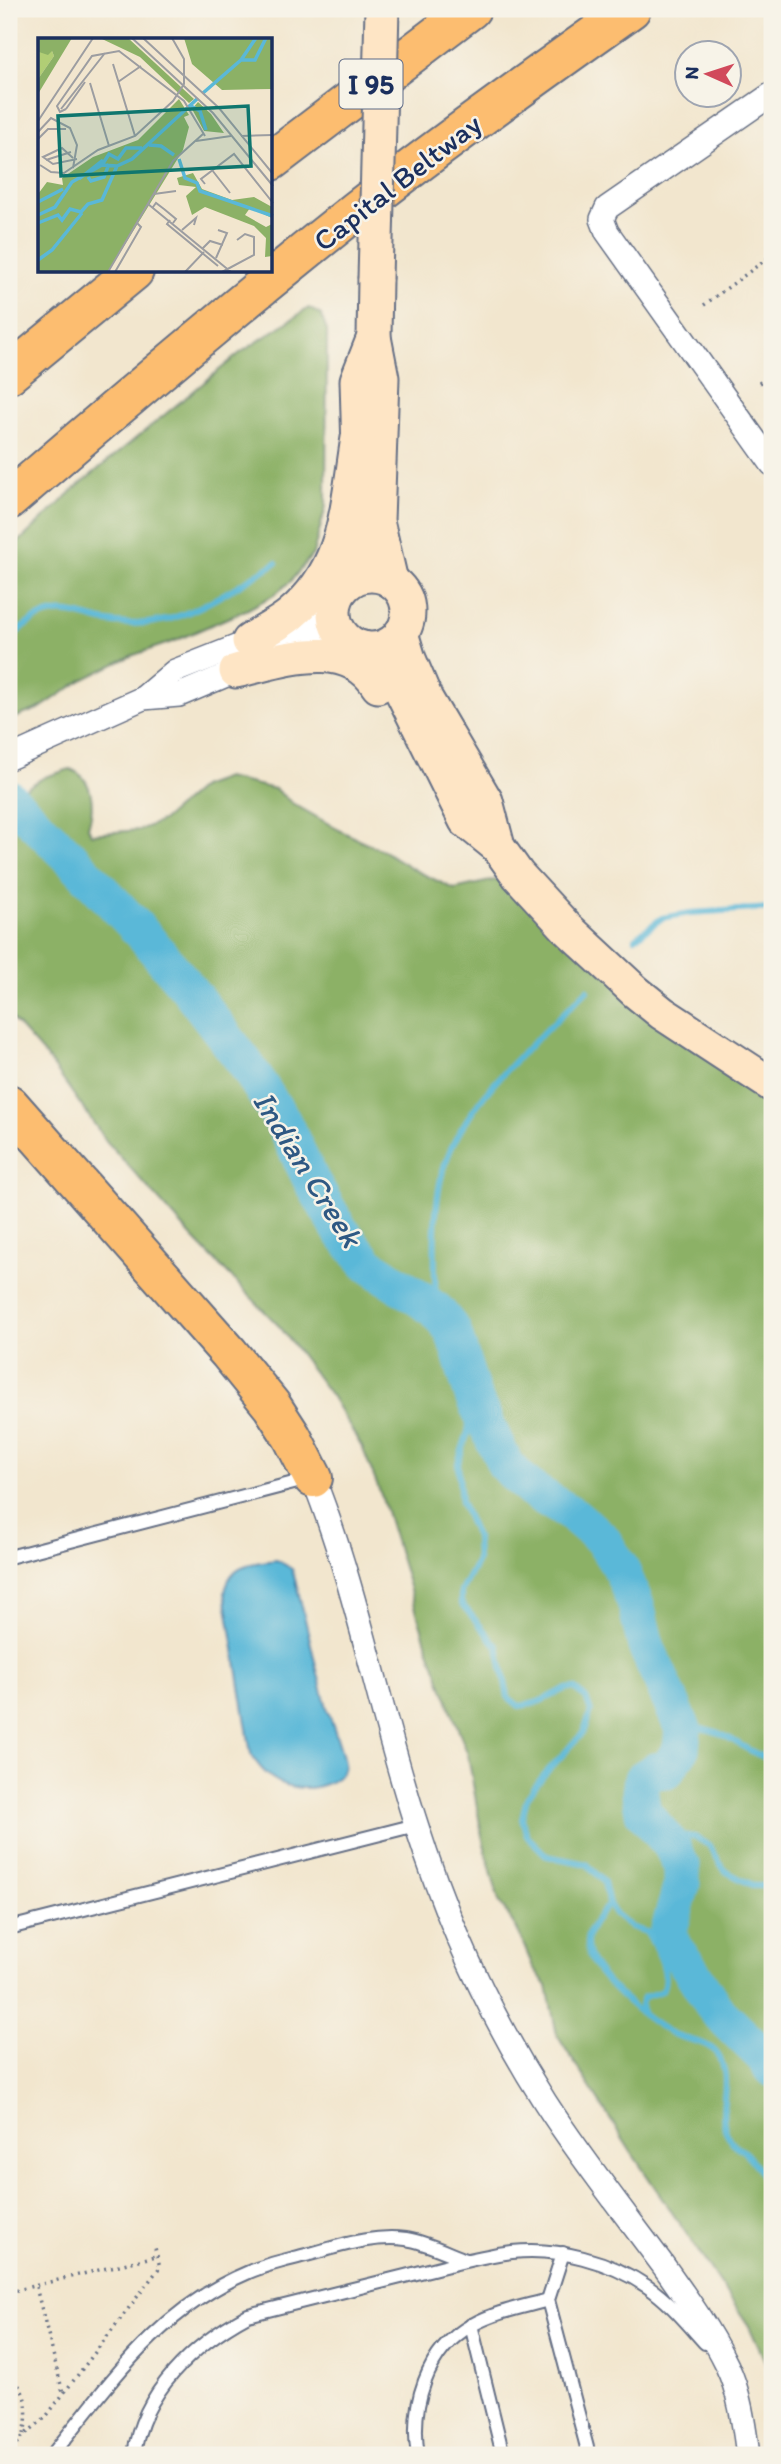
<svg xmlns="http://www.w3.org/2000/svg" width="781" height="2464" font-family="Itim,sans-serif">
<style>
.forest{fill:#8cb166;stroke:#547062;stroke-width:2}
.water{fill:#5ab8d8;stroke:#3a749b;stroke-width:2}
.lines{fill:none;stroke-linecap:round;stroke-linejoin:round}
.stream{stroke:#5ab8d8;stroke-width:6}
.river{stroke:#5ab8d8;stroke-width:37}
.lane-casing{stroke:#666f85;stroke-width:16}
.street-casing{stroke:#666f85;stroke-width:26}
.secondary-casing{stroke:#666f85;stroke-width:37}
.highway-casing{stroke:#666f85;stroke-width:42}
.path{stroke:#666f85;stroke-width:3.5;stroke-dasharray:2 5;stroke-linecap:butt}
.lane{stroke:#fff;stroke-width:12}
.street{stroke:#fff;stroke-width:23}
.secondary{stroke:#fee5c5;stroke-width:33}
.highway{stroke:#fcbd6f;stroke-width:38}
.secondary-bridge-casing{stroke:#666f85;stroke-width:37;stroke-linecap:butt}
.secondary-bridge{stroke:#fee5c5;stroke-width:33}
.labels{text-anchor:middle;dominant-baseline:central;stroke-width:5;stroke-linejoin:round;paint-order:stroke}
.shield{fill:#f7f3e8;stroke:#5d6a87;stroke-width:2}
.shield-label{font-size:28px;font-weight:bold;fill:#1b2f5e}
.street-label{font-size:30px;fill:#1b2f5e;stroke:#f7f3e8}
.water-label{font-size:32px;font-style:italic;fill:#2e5883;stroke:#f7f3e8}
.inset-river{fill:none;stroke:#5ab8d8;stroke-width:3.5}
.inset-road{fill:none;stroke:#9c9da1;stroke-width:2}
.view{fill:#0f766e;fill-opacity:0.15;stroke:#0f766e;stroke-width:3.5}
.inset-edge{fill:none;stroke:#1b2f5e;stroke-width:3.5}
</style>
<rect width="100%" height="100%" fill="#f7f3e8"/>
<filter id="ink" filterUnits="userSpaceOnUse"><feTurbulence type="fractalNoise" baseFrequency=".0143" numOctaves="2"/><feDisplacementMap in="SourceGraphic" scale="14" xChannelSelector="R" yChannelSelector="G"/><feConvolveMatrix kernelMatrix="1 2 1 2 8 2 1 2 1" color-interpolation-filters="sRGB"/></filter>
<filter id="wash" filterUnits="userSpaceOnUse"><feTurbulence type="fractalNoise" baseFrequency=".00686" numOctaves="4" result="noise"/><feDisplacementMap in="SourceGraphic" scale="28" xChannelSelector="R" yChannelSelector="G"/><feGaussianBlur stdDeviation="1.57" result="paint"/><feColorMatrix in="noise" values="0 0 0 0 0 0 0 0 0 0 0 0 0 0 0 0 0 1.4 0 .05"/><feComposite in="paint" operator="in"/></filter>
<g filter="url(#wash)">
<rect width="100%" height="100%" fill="#f2e6ce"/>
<g class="forest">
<polygon points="309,308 321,315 327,331 326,506 313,554 290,582 274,595 248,609 172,642 131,656 82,680 40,708 9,720 9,551 80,484 240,353"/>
<path d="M70 769C94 778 95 806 88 827L91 834 139 830 162 821 201 787 226 778 275 789 292 803 343 832 382 850 417 871 454 889 518 875 772 1085V2376L749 2326 631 2152 557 2035 547 1986 533 1967 517 1929 499 1901 482 1836 468 1755 426 1642 381 1495 363 1449 332 1397 280 1327 192 1237 107 1142 49 1060 9 1015V798L45 777Z"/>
</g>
<path class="water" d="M277 1560 292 1569C305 1613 313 1659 326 1704 329 1716 345 1756 344 1765 342 1782 316 1789 301 1788 277 1786 263 1774 251 1754L225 1593C229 1563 252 1563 277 1560Z"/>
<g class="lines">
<g class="stream">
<path d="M9 639C21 629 33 617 50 614 68 609 84 617 102 621 121 625 142 625 161 621 195 615 245 581 276 563"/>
<polyline points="635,938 662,918 690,913 772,908"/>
<path d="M436 1310C435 1268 432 1225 440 1183 454 1107 535 1043 587 990"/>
<path d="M473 1396 468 1432 458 1463 461 1502 476 1537 477 1561 461 1591V1603L498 1647 508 1697 519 1706C529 1705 538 1703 547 1698 558 1693 562 1688 574 1688L586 1698 591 1712 583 1733 543 1776 527 1798 522 1818 527 1836 547 1856 587 1864 604 1882 609 1904 615 1914 631 1927 646 1932 668 1933"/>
<path d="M683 1729C726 1724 735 1749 772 1760"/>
<polyline points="660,1834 695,1837 709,1845 725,1871 754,1886 772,1886"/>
<path d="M609 1904C599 1916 586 1929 587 1945 587 1973 651 2025 675 2035 689 2041 709 2041 718 2055 732 2077 720 2100 724 2124 728 2145 738 2144 749 2157 760 2169 766 2184 772 2199"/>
<path d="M642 2013 641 2004 644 1997 662 1991C671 1970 657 1950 646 1932"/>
</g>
<polyline class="river" points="9,798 72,859 140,931 187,987 245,1063 282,1120 311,1180 340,1230 368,1264 436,1310 453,1331 473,1396 506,1466 532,1490 575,1516 602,1539 621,1569 636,1605 646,1646 683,1729 681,1749 667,1770 655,1771 642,1779 640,1794 643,1812 671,1845 682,1867 682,1884 668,1933 674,1948 689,1967 716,2010 763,2056 772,2069"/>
</g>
</g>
<g filter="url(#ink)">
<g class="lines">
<defs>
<g id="lane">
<polyline points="9,1557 309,1479"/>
<polyline points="9,1928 416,1825"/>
<polyline points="563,2253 548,2300 589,2455"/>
<polyline points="471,2325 503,2455"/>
<path d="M52 2455C111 2382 159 2309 249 2272 267 2264 287 2260 306 2255 337 2247 373 2234 406 2239 426 2242 447 2253 466 2260"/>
<path d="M134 2455C142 2392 194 2344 248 2315 303 2301 358 2288 413 2274 446 2266 478 2256 512 2252 558 2247 610 2261 648 2287 670 2302 687 2323 705 2343"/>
<path d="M418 2455C410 2407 426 2350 472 2325 495 2312 523 2307 548 2300"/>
</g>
<g id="street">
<polyline points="772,94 607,208 602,219 607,232 772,464"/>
<polyline points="281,651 308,639 343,637"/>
<polyline points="143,698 179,695 250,665"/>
<polyline points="9,758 143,698 175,671 312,617 335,600"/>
<path d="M313 1478C358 1591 379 1712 417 1827 448 1924 490 2016 545 2102 581 2158 623 2211 663 2265 686 2297 709 2329 727 2366 740 2393 744 2426 748 2455"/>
</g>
<g id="secondary">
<polyline points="375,279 374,337 382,378 377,521 391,581"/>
<polyline points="359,451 357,380 374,337"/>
<circle cx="371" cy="612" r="37"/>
<polyline points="352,580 360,552 362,508"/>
<polyline points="401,633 409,659 426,699 486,801 498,847"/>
<path d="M249 641C262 632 278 625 290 615 347 569 347 505 358 438"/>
<polyline points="363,648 387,668 397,682 466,821 498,847 518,875 566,927 636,992 662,1013 772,1085"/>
<path d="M236 671C281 661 347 635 378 686"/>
</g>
<g id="highway">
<polyline points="271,161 471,9"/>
<polyline points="9,374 134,271"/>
<path d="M9 500C124 401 239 303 358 209 447 140 539 74 631 9"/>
<polyline points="9,1104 229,1353 272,1406 292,1437 313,1478"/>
</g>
</defs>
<use href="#lane" class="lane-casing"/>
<use href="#street" class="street-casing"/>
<use href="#secondary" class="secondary-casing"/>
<use href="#highway" class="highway-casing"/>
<g class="path">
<polyline points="704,305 772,255"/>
<polyline points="759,383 772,374"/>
<polyline points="36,2287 63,2393"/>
<polyline points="9,2292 156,2256"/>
<path d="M9 2375C28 2390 29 2412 24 2434"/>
<polyline points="9,2455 23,2436 45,2418 160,2267 154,2244"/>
</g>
<use href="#lane" class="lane"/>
<use href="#street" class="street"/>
<use href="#secondary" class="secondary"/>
<use href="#highway" class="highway"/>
<defs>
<polyline id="secondary-bridge" points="375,279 382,9"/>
</defs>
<use href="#secondary-bridge" class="secondary-bridge-casing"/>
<use href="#secondary-bridge" class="secondary-bridge"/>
</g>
</g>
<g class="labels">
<rect class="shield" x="339.5" y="59.5" width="63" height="49" rx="5"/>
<g class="shield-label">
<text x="371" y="84">I 95</text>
</g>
<g class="street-label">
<text transform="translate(397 182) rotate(-38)">Capital Beltway</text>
</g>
<g class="water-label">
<text transform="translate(308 1169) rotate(58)">Indian Creek</text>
</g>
</g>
<g transform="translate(38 38)">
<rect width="234" height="234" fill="#f2e6ce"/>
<path d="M0 12 14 13 16 18 0 41Z" fill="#b1ce75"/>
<path d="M0 0H34L0 56V41L16 18 14 13 10 17 1 14ZM62 0H90L156 61 151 65 102 19ZM146 0H234V51L184 52 154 26ZM141 61 151 77 146 79 151 89 145 112 70 234H0V156L9 144 25 147 24 140 55 119 100 102ZM160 64 173 76 186 95 166 93 154 71ZM155 135 164 151 194 162 216 159 234 169V180L212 170 207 177 228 189 234 186V218L227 219 228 200 216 188 167 169 154 177 148 158 158 149 141 147 139 140Z" fill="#8cb166"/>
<path class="inset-river" d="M203 22 218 0M165 55 203 22H217L228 0M153 68 162 73 168 92M111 107 123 108 136 117M141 121 147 140 159 145 162 153 235 178M64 127 71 116 80 121 88 110H104M50 139 53 143 66 139 71 126M41 141 65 122M0 164 25 151M0 177 17 169 34 144 64 127 79 128 94 121 159 61M0 185 20 177 24 182 32 171 43 174 50 166 64 162 79 128M0 222 14 212 44 175"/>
<path class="inset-road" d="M94 0 175 75 235 148M105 0 181 70 235 136M80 44 103 28M52 45 71 108M23 71 67 15M28 71 22 74 19 68 54 18 81 13 146 63 167 98M28 71 47 44M0 83 55 0M0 94 13 80 32 90 39 107 35 130M97 98 135 63 146 46V21L134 0M203 98 235 97M0 101 10 91H28M158 103 193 98M35 120 24 110 5 119 15 126 39 121M8 122 33 114M2 127 13 134 26 135 60 112 97 98 75 26M174 132 192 155M167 146 163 141 196 116 235 165M116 156 138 153M110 166 193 234M115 169 118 165 126 171 138 181 135 185M132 182 129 186 180 228M144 192 158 180 156 187M165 210 172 203 185 207M178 220 189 195 180 192M70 234 135 123 165 96M77 234 103 189 99 185M147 234 166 214M184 234 216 217V199L207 196 199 202"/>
<path class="view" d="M210 68 213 128 23 138 20 78Z"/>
<rect width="234" height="234" class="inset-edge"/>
</g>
<rect width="781" height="2464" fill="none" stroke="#f7f3e8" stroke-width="35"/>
<g transform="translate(708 74) rotate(273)"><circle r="33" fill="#f7f3e8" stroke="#9fa5b1" stroke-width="2"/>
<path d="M0-5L12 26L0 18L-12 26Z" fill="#d1495b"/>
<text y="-10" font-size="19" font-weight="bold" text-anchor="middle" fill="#1b2f5e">N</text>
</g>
</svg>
